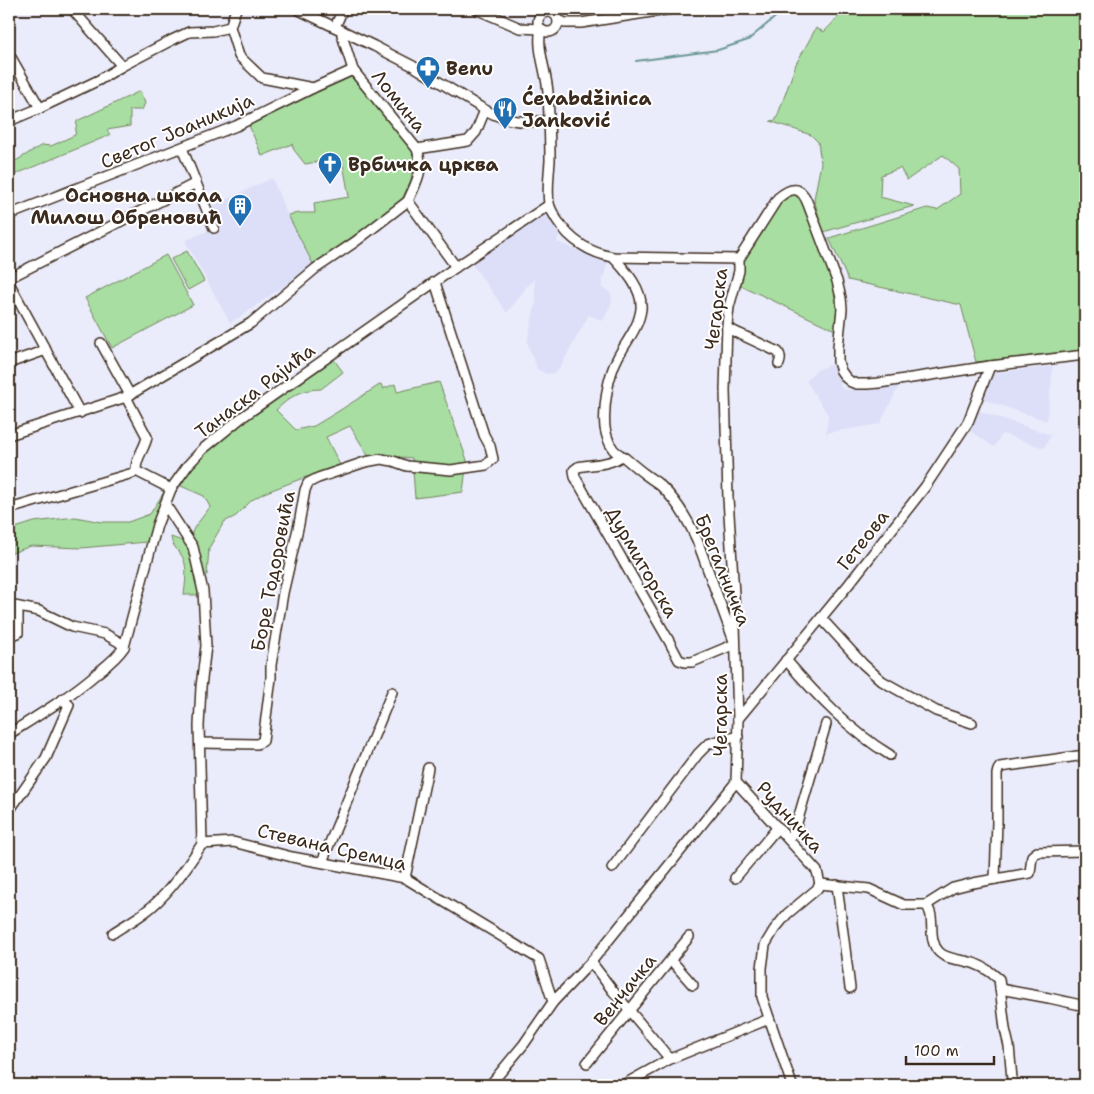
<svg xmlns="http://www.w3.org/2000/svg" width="1094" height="1094" font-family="'Shantell Sans',sans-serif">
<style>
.built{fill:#dddff8}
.green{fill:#a8dea1;stroke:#728460}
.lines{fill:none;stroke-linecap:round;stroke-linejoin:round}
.stream{stroke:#6c9795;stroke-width:2}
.minor-casing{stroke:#3b2a1e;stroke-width:12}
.minor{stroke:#fff;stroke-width:9}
.labels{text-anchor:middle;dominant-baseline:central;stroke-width:4;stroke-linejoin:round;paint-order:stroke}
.poi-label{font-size:19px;font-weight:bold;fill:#3b2a1e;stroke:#fff;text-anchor:start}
.street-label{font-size:19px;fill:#3b2a1e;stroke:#fff}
</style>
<rect width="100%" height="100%" fill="#ebecfb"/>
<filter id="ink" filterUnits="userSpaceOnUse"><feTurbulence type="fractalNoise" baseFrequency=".02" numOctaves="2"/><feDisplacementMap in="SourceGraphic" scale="10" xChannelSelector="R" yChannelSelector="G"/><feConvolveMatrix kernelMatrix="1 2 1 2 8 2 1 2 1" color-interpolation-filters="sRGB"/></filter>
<g filter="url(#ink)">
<g class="built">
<polygon points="272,178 285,209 313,264 285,285 246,313 230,323 185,241 216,227 208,208"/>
<polygon points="547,212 560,232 557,242 582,252 609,258 601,287 611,293 612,302 603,321 589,315 562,364 555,373 546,374 537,369 527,342 536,301 534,279 527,287 522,282 526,288 507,313 472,264 473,261"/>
<polygon points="835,363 841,388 848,390 900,384 880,424 826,433 828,415 806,381 815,371"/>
<polygon points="1053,366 1047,421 981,399 988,377 995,373"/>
<polygon points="977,410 1051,435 1044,448 1002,434 994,447 967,429"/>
</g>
<g class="green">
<polygon points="846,9 1085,9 1085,350 976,362 961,305 848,280 829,238 927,208 937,210 960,194 959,169 943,155 907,180 900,168 881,175 880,197 914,206 823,232 814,199 821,163 818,142 811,135 770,121 776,120 796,64 816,28 824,32"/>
<polygon points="351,77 352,78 405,139 413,151 414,158 411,180 402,200 397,206 313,264 288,215 299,213 315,213 314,203 349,197 342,158 305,164 294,150 292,144 262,156 248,123"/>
<polygon points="140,91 145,103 142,110 130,110 130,126 107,130 110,135 9,177 9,165 42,145 51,146 75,135 77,121"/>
<polygon points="786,194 800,194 836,282 838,306 837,331 740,285 745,256"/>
<polygon points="187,251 204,281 188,290 171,259"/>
<polygon points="166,255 193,305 112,348 85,298"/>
<path d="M332 357 343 372 321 389C301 389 290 397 276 410L296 430 314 426 334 414 381 384 383 389 395 384 397 392 439 382 467 460 463 492 415 498 412 458 389 456 369 457 350 426 326 437 341 467 303 478 264 493 252 500 236 516 224 522 209 548 207 575 195 572 200 595H184C185 586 188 567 183 558 179 550 172 547 171 537L188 543 194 528 210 507 204 496 181 486 185 476 203 450Z"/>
<polygon points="166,489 147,542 81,548 31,546 9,554 9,530 34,522 75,517 102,522 128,522 150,514"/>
</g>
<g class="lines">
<polyline class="stream" points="636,61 718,50 748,40 785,9"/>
<defs>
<g id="minor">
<polyline points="72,9 122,66"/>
<path d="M297 9 374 46 413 66 485 110C509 123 523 122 550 121"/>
<polyline points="476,9 520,28 540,29"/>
<circle cx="548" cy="22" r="10"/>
<polyline points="558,20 565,23 581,23 671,9"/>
<polyline points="230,27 239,56 262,78 313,88"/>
<polyline points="335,27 343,9"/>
<path d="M541 29C536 48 547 73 548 93 549 116 550 138 550 161 549 173 547 192 549 203 550 209 554 215 557 220 570 240 590 253 613 257L739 259"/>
<path d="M343 31 342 35 353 70 417 149C425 171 416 182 408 201L456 267"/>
<polyline points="9,54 40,108"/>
<polyline points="9,121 40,108 99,80 122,66 172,40 189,32 213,31 230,27 236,9"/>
<polyline points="182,148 214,228"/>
<polyline points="417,149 468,141 476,132 485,110"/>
<polyline points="11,214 236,126 313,88 353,70"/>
<path d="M613 257C625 270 643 289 641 309 639 327 626 342 618 357 608 376 603 406 605 428 606 434 609 443 613 449 616 453 621 455 625 458 632 464 639 470 646 475 651 479 657 482 661 486 677 501 688 520 697 540L735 644 692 662H685L679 660 669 641 575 477 574 470 578 467C591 464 611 465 621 456"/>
<path d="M739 259 778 198C792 186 801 186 808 204L837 281 841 298 842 309 838 347V362L841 371 846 378 851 382 857 384H867L879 383 990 366 1085 355"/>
<polyline points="9,278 196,183"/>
<polyline points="9,283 80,413"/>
<path d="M727 328 778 352C781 356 781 359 779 364"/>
<polyline points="101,343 130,395"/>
<polyline points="9,363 46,350"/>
<path d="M126 397 147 437C145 449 135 458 136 471L171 489"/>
<polyline points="9,435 126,397 251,323 315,269 355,242 408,201"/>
<polyline points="9,509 133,473 136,471"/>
<polyline points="9,605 39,611 72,627 105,634 119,642 124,647"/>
<polyline points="821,618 863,664 882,681 936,711 972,723"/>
<polyline points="9,636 18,633 18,607"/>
<path d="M786 660C817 696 850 731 890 755"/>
<polyline points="738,719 849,584 925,487 968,422 990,366"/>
<path d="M9 734C39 715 69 697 96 674 106 666 117 658 124 647L157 525 171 489 188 465 203 449 241 418 456 267 549 205"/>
<polyline points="200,743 257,744 263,741 271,678 271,665 283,593 299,524 305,490 308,483 318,478 365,462 381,459 393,461 407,466 451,470 486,465 493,459 490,446 484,435 435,282"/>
<polyline points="736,782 817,871 820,884"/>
<polyline points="9,811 46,758 69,705 63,700"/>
<polyline points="789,839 796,826 826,724"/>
<polyline points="202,844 233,842 292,857 405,878 539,959 553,1002"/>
<polyline points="322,862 392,692"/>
<polyline points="612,868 698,754 708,744 724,739 738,737"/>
<polyline points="405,878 428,768"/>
<polyline points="735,878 778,827"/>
<polyline points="995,879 997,822 997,774 998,770 1000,767 1085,755"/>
<polyline points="820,884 869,889 904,905 926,905 953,888 973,883 1030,873 1032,856 1037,852 1085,851"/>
<polyline points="837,885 850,988"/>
<path d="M926 905C937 917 926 938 939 952 946 959 956 959 965 961 978 963 989 970 999 979L1005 1029 1009 1046 1012 1079"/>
<path d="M113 933C123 926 135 920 145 912 166 897 188 866 202 844L199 726 201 687 206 646 203 591 193 547 165 504"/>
<polyline points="671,960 693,985"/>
<polyline points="591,962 613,991 670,1059"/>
<polyline points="1000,989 1049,998 1085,1006"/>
<polyline points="587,1063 689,937"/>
<polyline points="490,1085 524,1044 553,1002 591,962 736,782 738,719 734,594 728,498 725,390 727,325 729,307 739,271 739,259"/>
<polyline points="623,1085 670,1059 769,1019"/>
<polyline points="792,1085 762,997 762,968 765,945 774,930 787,914 817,889 820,884"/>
</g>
</defs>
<use href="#minor" class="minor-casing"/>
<use href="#minor" class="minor"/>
</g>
</g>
<defs>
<symbol id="pharmacy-pin" viewBox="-11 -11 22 30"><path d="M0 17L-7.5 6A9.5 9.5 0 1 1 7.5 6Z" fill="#1f6fb2" stroke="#fff"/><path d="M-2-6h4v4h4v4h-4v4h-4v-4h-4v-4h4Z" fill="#fff"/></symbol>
<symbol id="restaurant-pin" viewBox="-11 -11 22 30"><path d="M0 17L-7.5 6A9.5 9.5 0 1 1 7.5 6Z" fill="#1f6fb2" stroke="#fff"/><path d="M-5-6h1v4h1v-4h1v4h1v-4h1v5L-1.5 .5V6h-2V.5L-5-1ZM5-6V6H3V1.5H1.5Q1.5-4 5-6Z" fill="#fff"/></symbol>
<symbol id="church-pin" viewBox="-11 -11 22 30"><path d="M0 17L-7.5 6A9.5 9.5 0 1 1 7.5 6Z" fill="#1f6fb2" stroke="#fff"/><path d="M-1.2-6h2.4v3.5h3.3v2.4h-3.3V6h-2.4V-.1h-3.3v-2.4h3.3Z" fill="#fff"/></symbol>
<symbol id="building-pin" viewBox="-11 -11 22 30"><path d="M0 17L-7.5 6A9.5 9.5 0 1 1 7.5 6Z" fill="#1f6fb2" stroke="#fff"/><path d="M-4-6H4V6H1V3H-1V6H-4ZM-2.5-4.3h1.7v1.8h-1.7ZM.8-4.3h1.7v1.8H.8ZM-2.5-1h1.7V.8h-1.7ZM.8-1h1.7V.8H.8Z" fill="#fff"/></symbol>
</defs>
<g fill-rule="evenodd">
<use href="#pharmacy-pin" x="414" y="54" width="28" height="38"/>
<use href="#restaurant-pin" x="491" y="95" width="28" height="38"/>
<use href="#church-pin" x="316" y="150" width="28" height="38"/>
<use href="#building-pin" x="226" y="192" width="28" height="38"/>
</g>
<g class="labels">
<g class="poi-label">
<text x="446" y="68">Benu</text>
<text x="522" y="98">Ćevabdžinica<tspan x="522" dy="22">Janković</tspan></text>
<text x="348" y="164">Врбичка црква</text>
<text x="222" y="195" text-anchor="end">Основна школа<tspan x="222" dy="22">Милош Обреновић</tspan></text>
</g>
<g class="street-label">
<text transform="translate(399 101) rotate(51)">Ломина</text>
<text transform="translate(177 131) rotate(-23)">Светог Јоаникија</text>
<text transform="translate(716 309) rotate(-83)">Чегарска</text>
<text transform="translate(255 391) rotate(-37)">Танаска Рајића</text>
<text transform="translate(863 540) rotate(-52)">Гетеова</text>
<text transform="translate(642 562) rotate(60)">Дурмиторска</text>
<text transform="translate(723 570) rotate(68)">Брегалничка</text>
<text transform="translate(273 571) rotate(-79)">Боре Тодоровића</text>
<text transform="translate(720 715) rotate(-90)">Чегарска</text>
<text transform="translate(790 817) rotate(48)">Рудничка</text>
<text transform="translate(332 847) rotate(13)">Стевана Сремца</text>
<text transform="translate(625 990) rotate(-51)">Венчачка</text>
</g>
</g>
<rect width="1094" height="1094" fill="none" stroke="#fff" stroke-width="30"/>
<rect x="15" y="15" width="1064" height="1064" fill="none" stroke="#3b2a1e" stroke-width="2" filter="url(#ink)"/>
<path d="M906 1056v8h88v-8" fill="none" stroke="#3b2a1e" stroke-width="2.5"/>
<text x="914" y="1056" font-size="15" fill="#3b2a1e" stroke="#ffffff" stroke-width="4" paint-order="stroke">100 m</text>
</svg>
